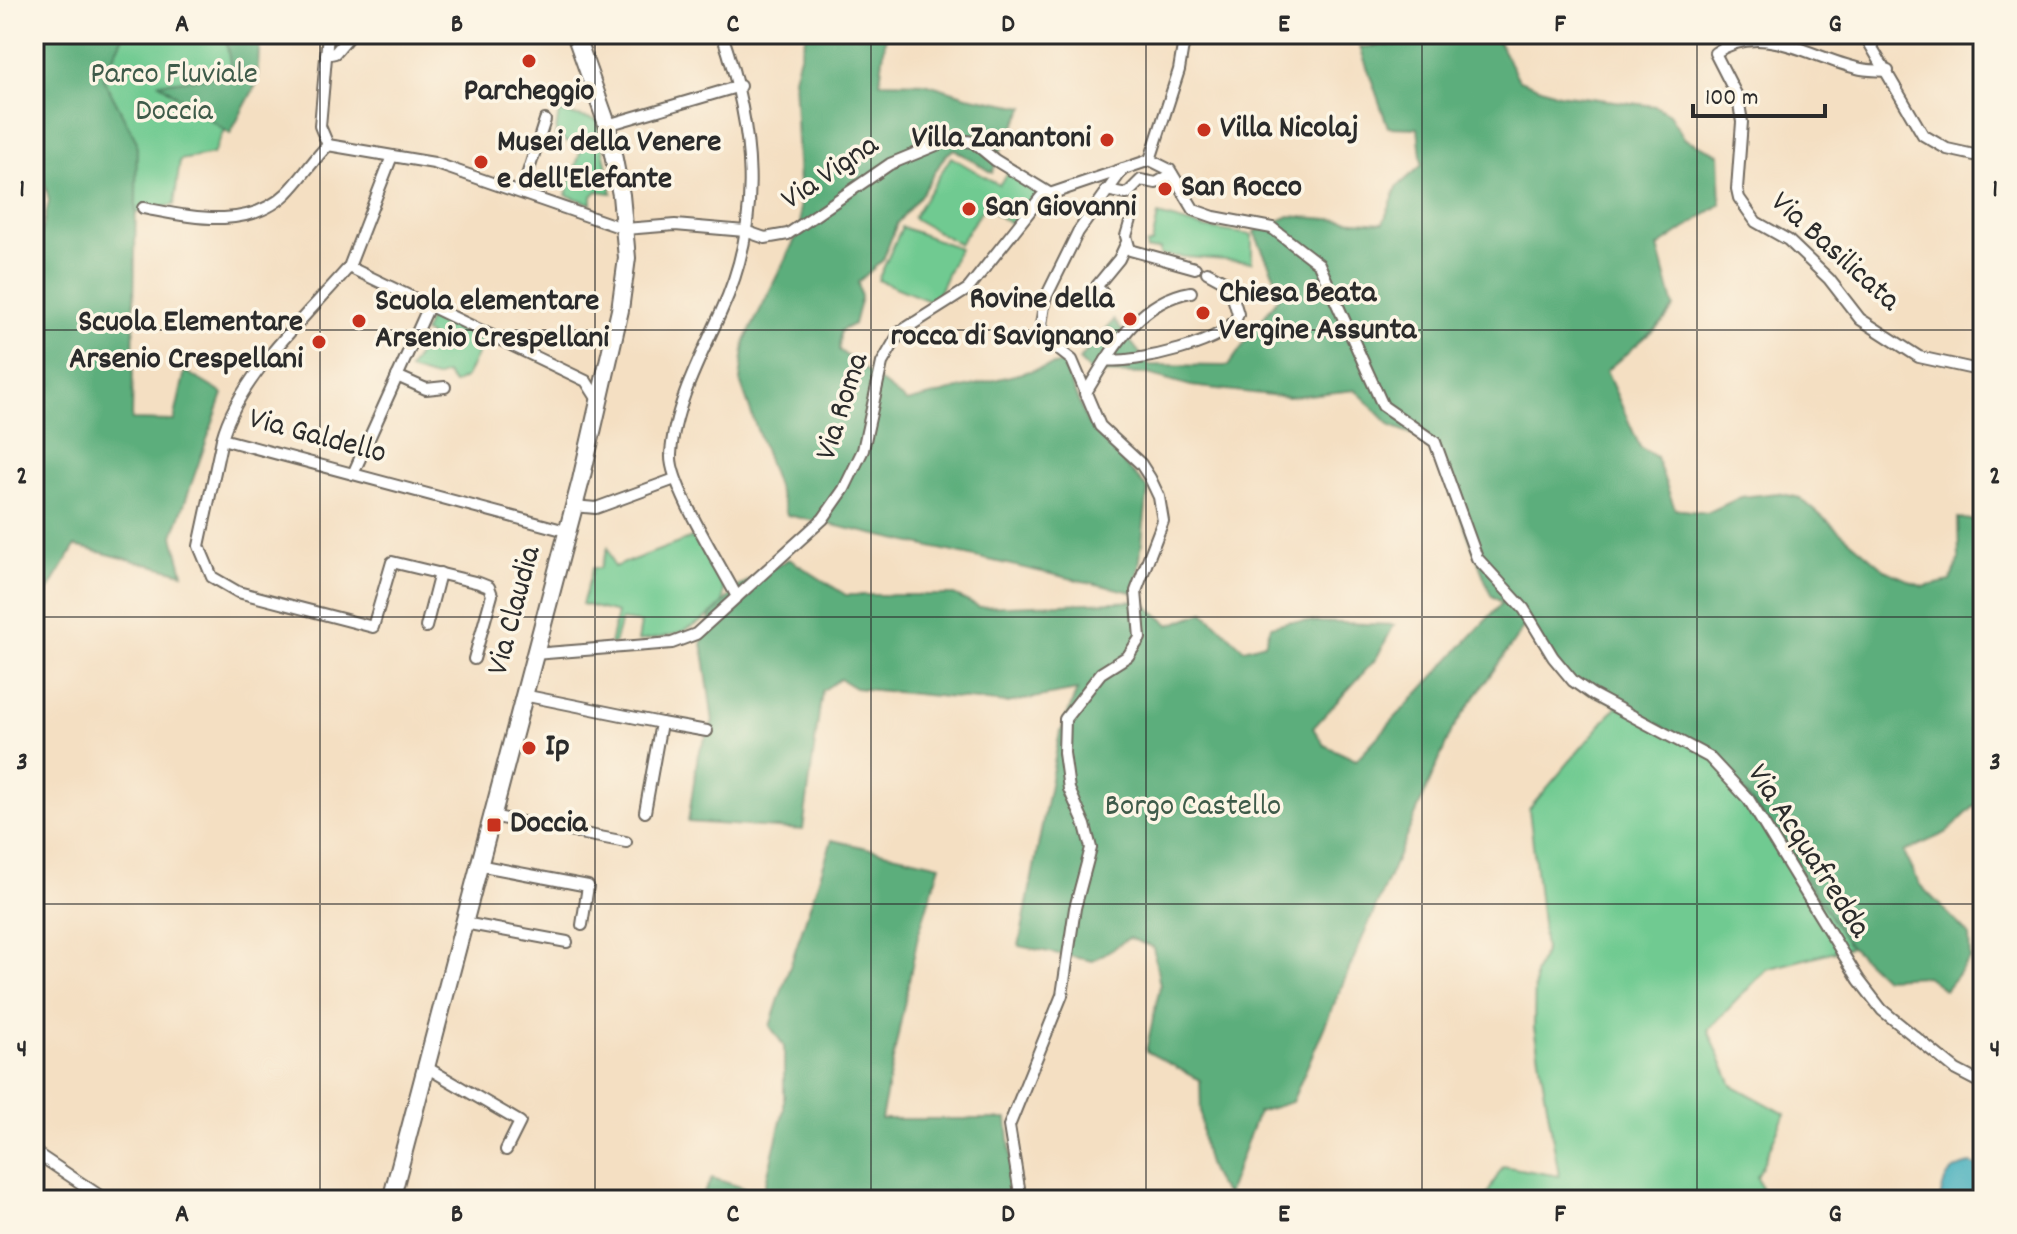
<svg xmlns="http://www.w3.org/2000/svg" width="2017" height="1234" font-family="Dekko,sans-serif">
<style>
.green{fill:#6fca91;stroke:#4d7a5e;stroke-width:2}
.forest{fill:#5bae7b;stroke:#436c53;stroke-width:2}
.water{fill:#3baaba;stroke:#336a72;stroke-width:2}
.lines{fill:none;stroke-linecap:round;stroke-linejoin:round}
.street-tunnel{stroke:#ccbba4;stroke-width:10;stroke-dasharray:10 5;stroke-linecap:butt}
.street-casing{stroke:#716a60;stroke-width:14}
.primary-casing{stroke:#716a60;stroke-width:20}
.street{stroke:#fff;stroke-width:10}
.primary{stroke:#fff;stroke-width:16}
.grid{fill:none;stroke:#2b2b2b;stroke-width:2;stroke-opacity:0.55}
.poi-dot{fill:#c8321e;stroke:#fcf5e5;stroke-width:3}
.labels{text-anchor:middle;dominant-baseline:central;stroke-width:7;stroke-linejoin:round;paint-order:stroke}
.park-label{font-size:32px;fill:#3f5b4a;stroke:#fcf5e5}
.poi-label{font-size:32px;font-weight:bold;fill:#2b2b2b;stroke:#fcf5e5;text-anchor:start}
.street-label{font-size:32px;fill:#2b2b2b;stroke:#fcf5e5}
.neatline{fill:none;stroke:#2b2b2b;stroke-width:3}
.grid-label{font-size:26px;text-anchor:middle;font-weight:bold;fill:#2b2b2b}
</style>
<rect width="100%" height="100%" fill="#fcf5e5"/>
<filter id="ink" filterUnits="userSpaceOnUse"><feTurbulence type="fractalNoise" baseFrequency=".0125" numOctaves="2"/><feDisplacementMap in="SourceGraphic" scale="16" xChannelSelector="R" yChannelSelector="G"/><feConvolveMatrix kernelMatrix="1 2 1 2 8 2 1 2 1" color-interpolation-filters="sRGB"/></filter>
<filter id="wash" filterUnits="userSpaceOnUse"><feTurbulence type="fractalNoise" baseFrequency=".006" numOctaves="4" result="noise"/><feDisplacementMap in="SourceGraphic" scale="32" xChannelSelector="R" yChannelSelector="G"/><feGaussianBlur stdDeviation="1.8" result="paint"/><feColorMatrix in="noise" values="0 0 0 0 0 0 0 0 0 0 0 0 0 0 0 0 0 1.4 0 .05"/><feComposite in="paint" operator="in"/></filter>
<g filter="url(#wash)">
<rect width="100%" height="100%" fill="#f4dfc2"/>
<g class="green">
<polygon points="109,34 234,34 246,83 213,154 180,160 174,205 135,213 128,144 101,82"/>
<polygon points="559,112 597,120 612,193 597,191 592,196 592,204 566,195 582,147 555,137"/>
<polygon points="951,157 999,185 1008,172 1042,192 1010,223 984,207 959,244 913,218"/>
<polygon points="1158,215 1205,228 1252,235 1252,262 1160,255 1160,249 1147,250 1146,245 1152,243"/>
<polygon points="902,227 959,248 934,303 878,280"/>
<polygon points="430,316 484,341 466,377 454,384 446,374 435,378 409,370 429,335 424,332"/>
<path d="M697 536 724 589 723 603C697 630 674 637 638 641L641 623 621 620 614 644H610L617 613 582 604 593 568H600L608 548 614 567Z"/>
<polygon points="1617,706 1655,722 1722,765 1776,832 1851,947 1767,969 1708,1030 1732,1085 1785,1114 1757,1177 1766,1200 1484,1200 1503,1166 1559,1176 1534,1028 1535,974 1545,950 1529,809"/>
</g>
<g class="forest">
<polygon points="34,34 124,34 103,78 137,142 132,420 174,421 185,371 223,394 173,536 183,573 75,546 34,615 34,264 49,201 34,138"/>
<polygon points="225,34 260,34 257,83 230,134 159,83 232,75"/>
<polygon points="806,34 886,34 880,82 925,83 967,96 1025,107 1002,147 992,173 954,149 945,156 920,196 897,223 883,260 858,282 861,297 854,324 840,331 839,350 907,402 1062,363 1089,426 1148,489 1136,593 787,515 740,381 745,341 801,227 794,77"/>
<path d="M1497 39 1519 80 1558 94 1655 106 1669 114 1685 139 1719 154 1721 204 1658 247 1674 307 1664 321 1606 371 1640 447 1656 457 1675 509 1707 513 1741 497 1778 493 1800 498 1885 570 1923 587 1950 581 1959 559 1958 518 1983 522V798L1946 833 1904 852 1920 885 1969 935 1970 959 1945 990 1926 976 1884 978 1847 943 1776 832 1722 765 1655 722 1568 683 1528 621 1452 730 1292 1102 1258 1112 1227 1195C1197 1167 1202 1119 1200 1080L1146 1051 1160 986 1153 947 1129 938 1093 961 1019 946 1059 737 1077 690 1007 703 855 688 840 679 822 691 803 830 688 822 698 754 713 722 702 642 710 617 739 586 789 559 846 595H954L979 607 1141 601 1170 625 1204 612 1244 649 1265 643 1271 626 1291 621 1394 625 1376 659 1313 728 1324 745 1356 760 1502 603 1491 595 1432 442 1391 426 1356 390 1288 397 1191 386 1148 374 1092 373 1079 360 1114 320 1149 365 1228 366 1282 292 1254 232 1289 216 1383 223 1397 187 1422 165 1418 128 1388 127 1360 47Z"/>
<polygon points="832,840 940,865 918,936 881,1119 1007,1119 1015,1200 700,1200 712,1178 763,1194 784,1109 784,1046 770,1026"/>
</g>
<path class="water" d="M1971 1164 1977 1166 1975 1200H1940C1943 1179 1949 1167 1971 1164Z"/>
</g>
<g filter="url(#ink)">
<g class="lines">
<polyline class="street-tunnel" points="1132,216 1136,199"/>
<defs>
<g id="street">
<polyline points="328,34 320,126 328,145 434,163 625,229 675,225 745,231 765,238 788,234 890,164 951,139 973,142 995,160 1049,193"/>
<path d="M722 34C754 128 764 219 721 312 702 354 673 408 671 455 669 485 722 567 737 597"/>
<polyline points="1864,34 1923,135 1947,149 1983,157"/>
<polyline points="326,55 335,53 351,34"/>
<path d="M1888 71C1878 70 1866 71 1857 68 1809 57 1762 21 1715 53L1738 98 1742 122 1737 189 1739 198 1756 222 1788 240 1829 279 1860 319 1919 357 1983 371"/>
<polyline points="614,123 740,86"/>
<polyline points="1150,160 1170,170 1194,210 1214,217 1272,228 1319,264 1383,406 1435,442 1477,558 1524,609 1553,657 1573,681 1593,695 1709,757 1749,800 1859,980 1882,1010 1956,1070 1983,1084"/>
<polyline points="1150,160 1179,70 1185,34"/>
<polyline points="1106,190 1127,194 1141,180 1156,183 1172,174"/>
<polyline points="522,191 545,120"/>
<path d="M143 208C192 217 247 231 287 193 302 178 313 160 328 145"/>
<polyline points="1132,216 1126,236 1130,250 1195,268"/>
<polyline points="349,267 392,156"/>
<polyline points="1102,292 1096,287 1119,259 1126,244"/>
<path d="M1106 360C1133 364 1231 343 1238 314L1229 284 1207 272"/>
<polyline points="397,376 426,389 445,387"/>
<path d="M1085 394C1111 352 1137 301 1191 292"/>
<path d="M222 439C239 376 306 317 349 267L586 381 598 400"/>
<polyline points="353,474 429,306"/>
<polyline points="573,506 596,508 675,479"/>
<polyline points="426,627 440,573"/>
<polyline points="534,654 672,643 696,634 823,519 844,489 863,450 882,363 900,332 968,289 1041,197 1150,160"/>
<polyline points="474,659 492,595 489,587 479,583 392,562 373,627 238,592 212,577 199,546 222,439 566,531"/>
<polyline points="523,695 661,723 645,812"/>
<polyline points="661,723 707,731"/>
<polyline points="491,816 626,842"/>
<polyline points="478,865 588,886 582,925"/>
<polyline points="464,923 567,942"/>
<polyline points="426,1067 520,1122 506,1150"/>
<polyline points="36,1153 106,1200"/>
<polyline points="1021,1200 1009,1126 1062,995 1075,908 1091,848 1085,825 1069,789 1064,753 1065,719 1101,673 1128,656 1140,638 1136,591 1163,521 1159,497 1150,478 1141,464 1100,426 1072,360 1049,342 1041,325 1045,299 1078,232 1123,169"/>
</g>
<polyline id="primary" points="391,1200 581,480 620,310 627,258 621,195 607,124 575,34"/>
</defs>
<use href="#street" class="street-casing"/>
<use href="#primary" class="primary-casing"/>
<use href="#street" class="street"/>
<use href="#primary" class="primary"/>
</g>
</g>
<path class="grid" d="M320 34V1200M595 34V1200M871 34V1200M1146 34V1200M1422 34V1200M1697 34V1200M34 330H1983M34 617H1983M34 904H1983"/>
<g class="poi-dot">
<circle cx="529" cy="61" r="8"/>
<circle cx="1204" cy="130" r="8"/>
<circle cx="1107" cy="140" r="8"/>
<circle cx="481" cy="162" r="8"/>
<circle cx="1165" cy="189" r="8"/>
<circle cx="969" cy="209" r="8"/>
<circle cx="1203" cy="313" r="8"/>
<circle cx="1130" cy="319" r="8"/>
<circle cx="359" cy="321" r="8"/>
<circle cx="319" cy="342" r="8"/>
<circle cx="529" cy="748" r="8"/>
<rect x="486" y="817" width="16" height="16" rx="4"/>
</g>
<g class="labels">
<g class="park-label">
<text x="174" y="76">Parco Fluviale<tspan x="174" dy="37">Doccia</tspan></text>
<text x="1193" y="808">Borgo Castello</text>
</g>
<g class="poi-label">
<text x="529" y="93" text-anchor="middle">Parcheggio</text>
<text x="1220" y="130">Villa Nicolaj</text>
<text x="1091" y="140" text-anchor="end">Villa Zanantoni</text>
<text x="497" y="144">Musei della Venere<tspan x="497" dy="37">e dell'Elefante</tspan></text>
<text x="1181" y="189">San Rocco</text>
<text x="985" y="209">San Giovanni</text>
<text x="1219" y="295">Chiesa Beata<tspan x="1219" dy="37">Vergine Assunta</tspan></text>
<text x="1114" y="301" text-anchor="end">Rovine della<tspan x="1114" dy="37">rocca di Savignano</tspan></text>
<text x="375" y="303">Scuola elementare<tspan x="375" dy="37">Arsenio Crespellani</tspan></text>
<text x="303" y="324" text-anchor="end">Scuola Elementare<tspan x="303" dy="37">Arsenio Crespellani</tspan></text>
<text x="545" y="748">Ip</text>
<text x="510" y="825">Doccia</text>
</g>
<g class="street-label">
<text transform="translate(831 174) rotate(-34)">Via Vigna</text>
<text transform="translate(1834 253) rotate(42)">Via Basilicata</text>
<text transform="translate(844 407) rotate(-72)">Via Roma</text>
<text transform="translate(317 438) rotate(15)">Via Galdello</text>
<text transform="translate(516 611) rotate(-75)">Via Claudia</text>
<text transform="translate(1807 852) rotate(57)">Via Acquafredda</text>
</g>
</g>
<rect width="2017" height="1234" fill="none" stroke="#fcf5e5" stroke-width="88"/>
<path d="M1693 104v12h132v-12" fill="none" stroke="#2b2b2b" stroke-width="4"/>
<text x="1705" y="104" font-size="24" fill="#2b2b2b" stroke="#fcf5e5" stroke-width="6" paint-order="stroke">100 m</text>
<rect x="44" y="44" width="1929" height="1146" class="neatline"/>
<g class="grid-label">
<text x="182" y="31">A</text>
<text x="457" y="31">B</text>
<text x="733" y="31">C</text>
<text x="1008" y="31">D</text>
<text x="1284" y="31">E</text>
<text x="1560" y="31">F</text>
<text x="1835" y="31">G</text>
<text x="22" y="196">1</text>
<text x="1995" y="196">1</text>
<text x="22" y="483">2</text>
<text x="1995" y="483">2</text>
<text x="22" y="769">3</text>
<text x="1995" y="769">3</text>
<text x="22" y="1056">4</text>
<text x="1995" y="1056">4</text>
<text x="182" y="1221">A</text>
<text x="457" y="1221">B</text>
<text x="733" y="1221">C</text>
<text x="1008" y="1221">D</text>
<text x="1284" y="1221">E</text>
<text x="1560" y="1221">F</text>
<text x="1835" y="1221">G</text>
</g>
</svg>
